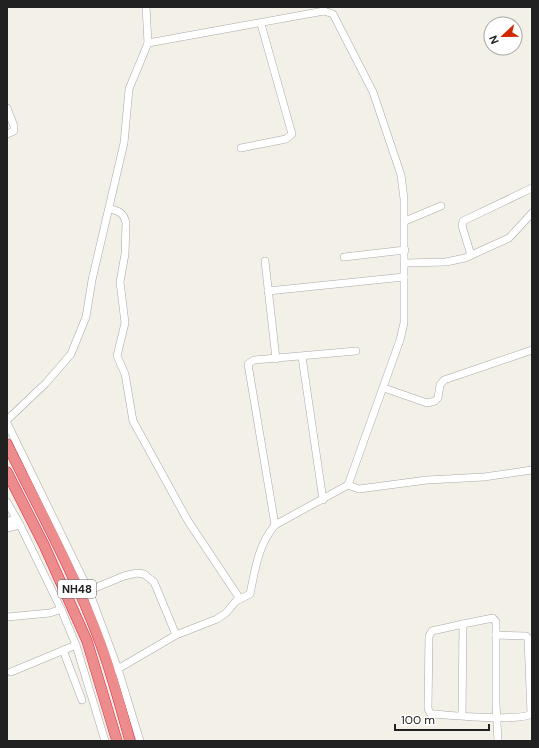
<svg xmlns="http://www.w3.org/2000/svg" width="539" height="748" font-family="'DM Sans',sans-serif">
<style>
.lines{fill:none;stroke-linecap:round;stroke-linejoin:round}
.minor-casing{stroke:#a8a8a8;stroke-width:8}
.highway-casing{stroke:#e51f3d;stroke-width:11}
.minor{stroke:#fff;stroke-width:7}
.highway{stroke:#ec8c8c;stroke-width:10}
.labels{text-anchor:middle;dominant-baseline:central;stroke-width:3;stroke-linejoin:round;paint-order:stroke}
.shield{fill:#fff;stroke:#646464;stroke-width:1}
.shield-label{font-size:11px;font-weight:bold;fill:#212121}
</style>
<rect width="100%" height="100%" fill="#f2f0e7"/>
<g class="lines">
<defs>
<g id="minor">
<polyline points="7,108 14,126 14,131 7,134"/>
<polyline points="241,148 286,139 292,134 261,24"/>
<path d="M110 209C119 211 124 213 126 223L125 254 120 282 125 323 117 356 125 374 133 421 188 521 240 599"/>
<polyline points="405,221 441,206"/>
<polyline points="471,255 462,226 463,221 532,188"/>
<polyline points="344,257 405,250"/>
<polyline points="265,261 276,359"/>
<polyline points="405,263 446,262 465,258 509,238 532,213"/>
<polyline points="268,291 404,277"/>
<polyline points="302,357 323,500"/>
<polyline points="384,388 427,403 435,401 438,398 440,385 444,380 532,350"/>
<polyline points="7,420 46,383 71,354 86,317 92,280 124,143 129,89 148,43 146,7"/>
<polyline points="7,423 89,591 118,669 140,741"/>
<polyline points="348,485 359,489 427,480 484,477 532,470"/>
<polyline points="7,502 20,525 61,609 76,645 105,741"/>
<polyline points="7,522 16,518"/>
<polyline points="275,525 248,364 254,360 356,351"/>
<polyline points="7,528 20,525"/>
<polyline points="85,592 124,576 137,573 144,574 154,582 176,635"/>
<polyline points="7,617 50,613 61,609"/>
<path d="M463 624 432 631 429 636 428 709 431 714C450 715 519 722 531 714L528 638 526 636 496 635"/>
<polyline points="63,650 82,700"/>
<polyline points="11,672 76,645"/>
<path d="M111 673 176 635 217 619 226 613 236 601 250 594C255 570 258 545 275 525L348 485 400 340 404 323V199L401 175 373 92 333 14 324 11 148 43"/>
<polyline points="462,715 463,624 493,618 496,622 496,704 498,741"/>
</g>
<g id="highway">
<path d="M7 444C39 509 75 574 100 642 112 674 121 708 130 741"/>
<polyline points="7,472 44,545 87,641 117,741"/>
</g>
</defs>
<use href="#minor" class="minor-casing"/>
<use href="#highway" class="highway-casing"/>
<use href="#minor" class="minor"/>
<use href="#highway" class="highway"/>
</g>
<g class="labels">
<rect class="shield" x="58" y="580" width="38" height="18" rx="3"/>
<g class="shield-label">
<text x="77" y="589">NH48</text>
</g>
</g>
<rect width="539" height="748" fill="none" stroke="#212121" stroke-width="16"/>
<g transform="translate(503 36) rotate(248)"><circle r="19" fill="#ffffff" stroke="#a6a6a6"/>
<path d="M0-3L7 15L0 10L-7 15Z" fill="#d22800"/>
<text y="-6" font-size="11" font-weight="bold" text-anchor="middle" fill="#212121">N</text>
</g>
<path d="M395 724v6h94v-6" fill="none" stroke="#212121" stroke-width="2"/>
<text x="401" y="724" font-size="12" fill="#212121" stroke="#ffffff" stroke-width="3" paint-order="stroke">100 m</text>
</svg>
